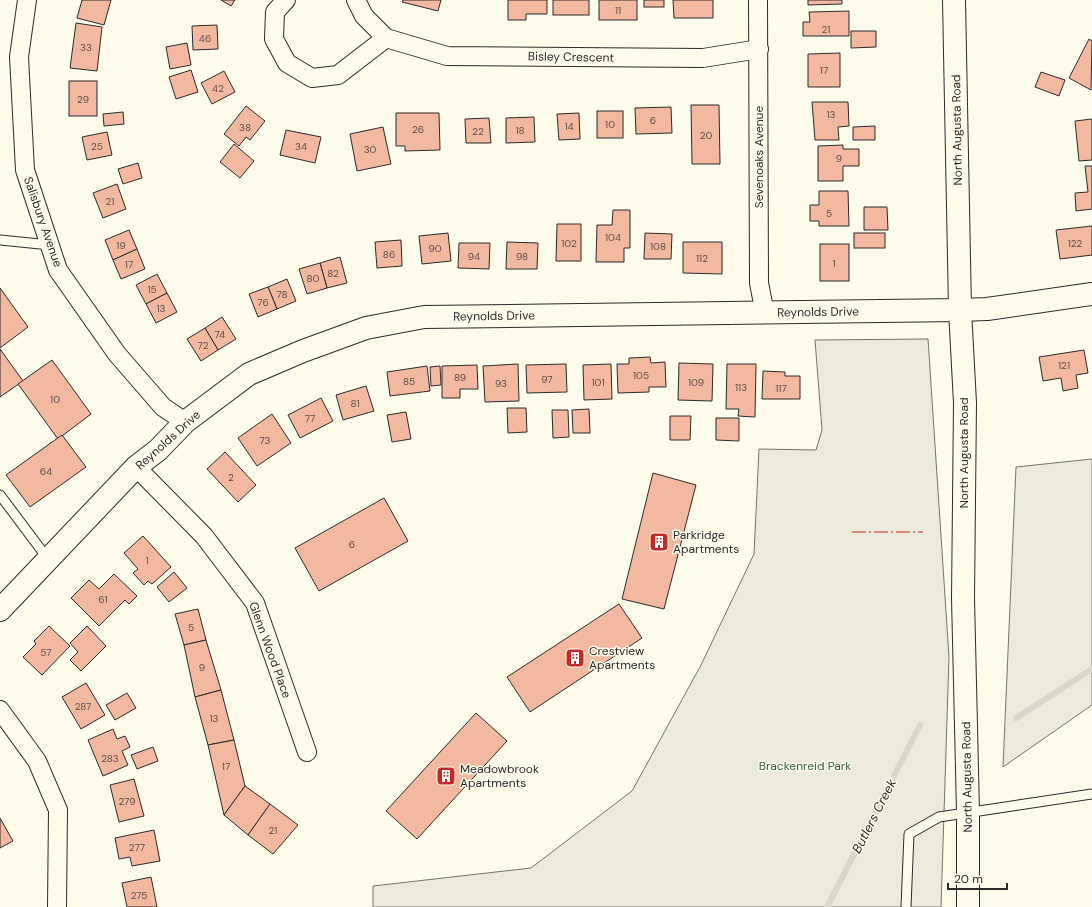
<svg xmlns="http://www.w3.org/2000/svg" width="1092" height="907" font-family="'DM Sans',sans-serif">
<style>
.green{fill:#ecebdb;stroke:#74746e}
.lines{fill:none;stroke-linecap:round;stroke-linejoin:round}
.stream{stroke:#d8d7c9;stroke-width:6}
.building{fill:#f2b8a0;stroke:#2b2b2b}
.service-casing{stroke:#2b2b2b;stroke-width:11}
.minor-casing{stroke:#2b2b2b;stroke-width:20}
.tertiary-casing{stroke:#2b2b2b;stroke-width:24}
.secondary-casing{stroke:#2b2b2b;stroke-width:24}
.service{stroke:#fdfbea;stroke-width:9}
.minor{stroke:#fdfbea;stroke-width:18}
.tertiary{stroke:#fdfbea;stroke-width:22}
.secondary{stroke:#fdfbea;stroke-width:22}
.power{stroke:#c62828;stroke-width:1;stroke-dasharray:14 3 2 3;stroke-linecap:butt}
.labels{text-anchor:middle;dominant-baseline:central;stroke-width:3;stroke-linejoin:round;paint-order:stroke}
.number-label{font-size:10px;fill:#5d4e48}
.street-label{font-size:12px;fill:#2b2b2b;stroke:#fdfbea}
.poi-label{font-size:12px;fill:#2b2b2b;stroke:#fdfbea;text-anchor:start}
.park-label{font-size:12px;fill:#34623c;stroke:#fdfbea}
.water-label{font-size:13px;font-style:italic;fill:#2b2b2b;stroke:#fdfbea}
</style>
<rect width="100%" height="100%" fill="#fdfbea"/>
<g class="green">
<polygon points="928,339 949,657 941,907 373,907 373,886 531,868 632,791 701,665 754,554 759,449 816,450 822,430 815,340"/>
<polygon points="1092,459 1092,705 1003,767 1016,467"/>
</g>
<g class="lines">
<g class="stream">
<polyline points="1016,718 1092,669"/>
<polyline points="827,907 920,725"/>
</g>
</g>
<g class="building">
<polygon points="82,0 111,0 104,25 77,18"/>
<polygon points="221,0 235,0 231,6"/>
<polygon points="403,0 441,0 438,11 402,2"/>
<polygon points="508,0 547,0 547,14 526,14 526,20 508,20"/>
<rect x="553" y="0" width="36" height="15"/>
<rect x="599" y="0" width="38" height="20"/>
<rect x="644" y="0" width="20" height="7"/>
<polygon points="673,0 713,0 713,18 674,18"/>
<polygon points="808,0 842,0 842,4 808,5"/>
<polygon points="849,11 849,36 803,36 803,22 810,22 809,12"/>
<polygon points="76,23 102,27 97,71 70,68"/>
<polygon points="217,25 218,49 193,50 192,26"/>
<polygon points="851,31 876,31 876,47 851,48"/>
<polygon points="1089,39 1092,41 1091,90 1069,78"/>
<polygon points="187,43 191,65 170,69 166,47"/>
<polygon points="840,53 840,87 808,87 808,54"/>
<polygon points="191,70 198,92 176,99 169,77"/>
<polygon points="224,71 235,92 212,104 201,83"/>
<polygon points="1041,72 1065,80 1059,96 1035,87"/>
<rect x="69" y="81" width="28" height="35"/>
<polygon points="812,102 848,102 849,126 838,127 839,140 815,140"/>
<polygon points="691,105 719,105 720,164 692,164"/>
<polygon points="246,106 265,121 250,140 246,137 239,146 224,134"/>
<polygon points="671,107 672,133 636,134 635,108"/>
<rect x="597" y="111" width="26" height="27"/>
<polygon points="123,112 124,124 104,126 103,114"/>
<polygon points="396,113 439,113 440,150 405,151 405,146 396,146"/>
<polygon points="579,113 580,139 559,140 557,114"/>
<polygon points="534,117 535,142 506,143 506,118"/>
<polygon points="489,118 491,143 466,143 465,119"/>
<polygon points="1092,119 1092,160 1079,161 1075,121"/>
<polygon points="875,126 875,140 853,140 853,127"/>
<polygon points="383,127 391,164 357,171 350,134"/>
<polygon points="286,130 321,137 315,163 280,155"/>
<polygon points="107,132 112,155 87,160 82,137"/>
<polygon points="234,144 254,161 240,178 220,162"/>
<polygon points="843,145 843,149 859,149 859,166 843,166 843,181 818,181 818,146"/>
<polygon points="138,163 142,178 123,184 118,169"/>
<polygon points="1085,166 1092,166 1092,209 1076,211 1075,193 1088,192"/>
<polygon points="117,184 126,209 103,218 93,193"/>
<polygon points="819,191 848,191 849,226 819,226 819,221 810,221 810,205 819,205"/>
<polygon points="864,207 887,207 888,230 864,230"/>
<polygon points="613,210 630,210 630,248 624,248 624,262 596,262 597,225 612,225"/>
<polygon points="557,224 581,224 581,261 556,261"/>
<polygon points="1092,226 1092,255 1060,259 1056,230"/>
<polygon points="129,230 137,249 113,260 105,240"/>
<polygon points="448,233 451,261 422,264 419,236"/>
<polygon points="645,233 672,234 671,259 644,259"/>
<rect x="854" y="233" width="31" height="15"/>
<polygon points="401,240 402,266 377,268 375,242"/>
<polygon points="507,242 538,243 537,269 506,269"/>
<polygon points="683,242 722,242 722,274 683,273"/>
<polygon points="459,243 490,243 489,269 458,268"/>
<rect x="820" y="244" width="29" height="37"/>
<polygon points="137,249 145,269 121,279 113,260"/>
<polygon points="340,257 347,283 327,288 320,263"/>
<polygon points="320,263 327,288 307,294 299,269"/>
<polygon points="157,274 167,293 146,304 136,285"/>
<polygon points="287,279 296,301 277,309 268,287"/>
<polygon points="268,287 277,309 258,317 249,294"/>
<polygon points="0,288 28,327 0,348"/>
<polygon points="167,293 177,312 156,323 146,304"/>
<polygon points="222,317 236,339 218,350 205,328"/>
<polygon points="205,328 218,350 201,361 187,339"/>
<polygon points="0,349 23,381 0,397"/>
<polygon points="1084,350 1088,373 1076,375 1078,388 1063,391 1061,378 1043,381 1039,357"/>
<polygon points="650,357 651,363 665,362 666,387 649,387 649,392 618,393 617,364 629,364 629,358"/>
<polygon points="52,360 91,414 58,439 18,384"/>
<polygon points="679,363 713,364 712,401 678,400"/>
<polygon points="518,364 519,401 485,402 483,366"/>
<polygon points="566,364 567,392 527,393 526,365"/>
<polygon points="611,364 612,399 584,400 583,365"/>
<polygon points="727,364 756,364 755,417 738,416 739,409 726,409"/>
<polygon points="477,365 478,389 460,389 460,398 442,398 442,366"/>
<polygon points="427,366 430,391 390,396 387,372"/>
<polygon points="440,366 441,385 431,386 430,367"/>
<polygon points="763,371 785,372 785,376 800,376 800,399 762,399"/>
<polygon points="366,386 374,411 343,420 336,395"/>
<polygon points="321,398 333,421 300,438 288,415"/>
<polygon points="507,408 526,408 527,432 508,433"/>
<polygon points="589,409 590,433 573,433 572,410"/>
<polygon points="552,410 568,410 569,437 553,438"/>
<polygon points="406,412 411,439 392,442 387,415"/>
<polygon points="272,414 291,443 257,466 238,438"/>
<polygon points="670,416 691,416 690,440 670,440"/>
<polygon points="716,418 739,418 739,441 716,440"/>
<polygon points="62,435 86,467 30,507 6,475"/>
<polygon points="225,452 256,485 238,502 207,469"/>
<polygon points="653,473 696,485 664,609 622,599"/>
<polygon points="384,498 408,541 319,591 295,548"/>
<polygon points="143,536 171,567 152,584 148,581 144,585 133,573 138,569 124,553"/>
<polygon points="174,572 187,588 169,602 157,587"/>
<polygon points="114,574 137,596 129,604 125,600 99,626 71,598 89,580 99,589"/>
<polygon points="619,604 642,638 530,712 507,677"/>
<polygon points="198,609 206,640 184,645 175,614"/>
<polygon points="49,626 70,646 42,675 23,657 36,644 34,641"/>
<polygon points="87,626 106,646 81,671 70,660 78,652 70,643"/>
<polygon points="206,640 221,690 195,697 184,645"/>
<polygon points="86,683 105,715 81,729 62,697"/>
<polygon points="221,690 234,740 208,745 195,697"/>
<polygon points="127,693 136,708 115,720 106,705"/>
<polygon points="476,713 507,741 417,839 386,811"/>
<polygon points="113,729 117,739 125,736 130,747 122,751 128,765 103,776 88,740"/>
<polygon points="234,740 245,786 224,815 208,745"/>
<polygon points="153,747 158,761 137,769 131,755"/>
<polygon points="134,779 144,816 119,822 110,785"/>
<polygon points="245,786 270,804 248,835 224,815"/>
<polygon points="270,804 298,825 273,854 248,835"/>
<polygon points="0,818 13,841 0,848"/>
<polygon points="154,830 160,861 132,866 130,857 119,859 115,838"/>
<polygon points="151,877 157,907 127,907 122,883"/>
</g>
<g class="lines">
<defs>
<g id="service">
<polyline points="0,240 50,245"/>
<polyline points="0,495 48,559"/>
<polyline points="906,907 909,834 939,817 1092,794"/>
</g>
<g id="minor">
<polyline points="27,0 19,57 25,170 58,270 117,354 163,407 185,422"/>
<polyline points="286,0 275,12 274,39 287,63 312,78 338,75 386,38"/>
<polyline points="356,0 364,16 386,38 447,56 703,58 759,49"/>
<polyline points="758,0 759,283 765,314"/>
<polyline points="136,467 204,536 255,603 307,752"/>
<polyline points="0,710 37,761 58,810 57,907"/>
</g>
<polyline id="tertiary" points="0,610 136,467 158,450 185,422 249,374 303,351 366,328 424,317 960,310 987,309 1092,294"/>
<polyline id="secondary" points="954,0 960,310 965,403 963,598 968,812 968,907"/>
</defs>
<use href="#service" class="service-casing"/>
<use href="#minor" class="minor-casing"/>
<use href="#tertiary" class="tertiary-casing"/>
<use href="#secondary" class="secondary-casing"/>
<use href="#service" class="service"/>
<use href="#minor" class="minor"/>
<use href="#tertiary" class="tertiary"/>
<use href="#secondary" class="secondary"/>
<polyline class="power" points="852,532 923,532"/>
</g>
<defs>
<symbol id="building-square" viewBox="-11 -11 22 22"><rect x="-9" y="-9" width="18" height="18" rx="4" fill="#c62828" stroke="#fdfbea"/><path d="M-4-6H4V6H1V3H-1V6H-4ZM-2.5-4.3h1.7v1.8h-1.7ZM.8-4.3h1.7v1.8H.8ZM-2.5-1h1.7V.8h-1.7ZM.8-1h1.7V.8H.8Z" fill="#fff"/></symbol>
</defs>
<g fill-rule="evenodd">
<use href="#building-square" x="648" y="531" width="22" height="22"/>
<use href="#building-square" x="564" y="647" width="22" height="22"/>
<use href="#building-square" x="435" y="765" width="22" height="22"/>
</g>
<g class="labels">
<g class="number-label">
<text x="618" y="10">11</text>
<text x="826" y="29">21</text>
<text x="205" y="38">46</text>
<text x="86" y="47">33</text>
<text x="824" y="70">17</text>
<text x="218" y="88">42</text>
<text x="83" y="99">29</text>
<text x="831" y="114">13</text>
<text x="653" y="120">6</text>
<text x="610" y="124">10</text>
<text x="569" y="126">14</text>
<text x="245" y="127">38</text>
<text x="418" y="129">26</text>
<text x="520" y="130">18</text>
<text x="478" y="131">22</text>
<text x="706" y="135">20</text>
<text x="97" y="146">25</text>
<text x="301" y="146">34</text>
<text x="370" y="149">30</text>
<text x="839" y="158">9</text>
<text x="110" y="201">21</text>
<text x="829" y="213">5</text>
<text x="613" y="237">104</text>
<text x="569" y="243">102</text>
<text x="1075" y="243">122</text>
<text x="121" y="245">19</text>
<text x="658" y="246">108</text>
<text x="435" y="248">90</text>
<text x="389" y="254">86</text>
<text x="474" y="256">94</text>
<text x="522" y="256">98</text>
<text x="702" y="258">112</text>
<text x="834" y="263">1</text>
<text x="129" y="264">17</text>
<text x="333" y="273">82</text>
<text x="313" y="278">80</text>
<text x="152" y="289">15</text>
<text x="282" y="294">78</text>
<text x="263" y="302">76</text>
<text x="161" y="308">13</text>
<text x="220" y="334">74</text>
<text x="203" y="345">72</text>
<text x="1064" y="365">121</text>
<text x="641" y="375">105</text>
<text x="460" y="377">89</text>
<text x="547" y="379">97</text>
<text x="409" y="381">85</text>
<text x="598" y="382">101</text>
<text x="696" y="382">109</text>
<text x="501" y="383">93</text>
<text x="741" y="387">113</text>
<text x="781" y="388">117</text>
<text x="55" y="399">10</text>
<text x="355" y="403">81</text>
<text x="310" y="418">77</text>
<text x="265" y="440">73</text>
<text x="46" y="471">64</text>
<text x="231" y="477">2</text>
<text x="352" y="544">6</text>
<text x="147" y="560">1</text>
<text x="103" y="599">61</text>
<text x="191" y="627">5</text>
<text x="46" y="652">57</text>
<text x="202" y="667">9</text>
<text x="83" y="706">287</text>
<text x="214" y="718">13</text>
<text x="110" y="758">283</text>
<text x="226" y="766">17</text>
<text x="127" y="801">279</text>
<text x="273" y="830">21</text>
<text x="137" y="847">277</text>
<text x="139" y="895">275</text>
</g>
<g class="street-label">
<text transform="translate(571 57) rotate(1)">Bisley Crescent</text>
<text transform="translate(957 130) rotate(-91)">North Augusta Road</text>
<text transform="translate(759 157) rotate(-90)">Sevenoaks Avenue</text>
<text transform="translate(43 222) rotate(71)">Salisbury Avenue</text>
<text transform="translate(818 312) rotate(-1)">Reynolds Drive</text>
<text transform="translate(494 316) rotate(-1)">Reynolds Drive</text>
<text transform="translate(168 440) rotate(-42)">Reynolds Drive</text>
<text transform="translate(964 453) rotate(-90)">North Augusta Road</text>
<text transform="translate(270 650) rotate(70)">Glenn Wood Place</text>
<text transform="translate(967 777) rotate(-91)">North Augusta Road</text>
</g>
<g class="poi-label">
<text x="673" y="535">Parkridge<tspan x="673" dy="14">Apartments</tspan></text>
<text x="589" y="651">Crestview<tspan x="589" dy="14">Apartments</tspan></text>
<text x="460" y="769">Meadowbrook<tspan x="460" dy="14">Apartments</tspan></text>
</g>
<g class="park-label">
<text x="805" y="766">Brackenreid Park</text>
</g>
<g class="water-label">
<text transform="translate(874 816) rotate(-63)">Butlers Creek</text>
</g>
</g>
<path d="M948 883v6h59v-6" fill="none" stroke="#2b2b2b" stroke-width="2"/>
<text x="954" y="883" font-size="12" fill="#2b2b2b" stroke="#fdfbea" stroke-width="3" paint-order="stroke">20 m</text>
</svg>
